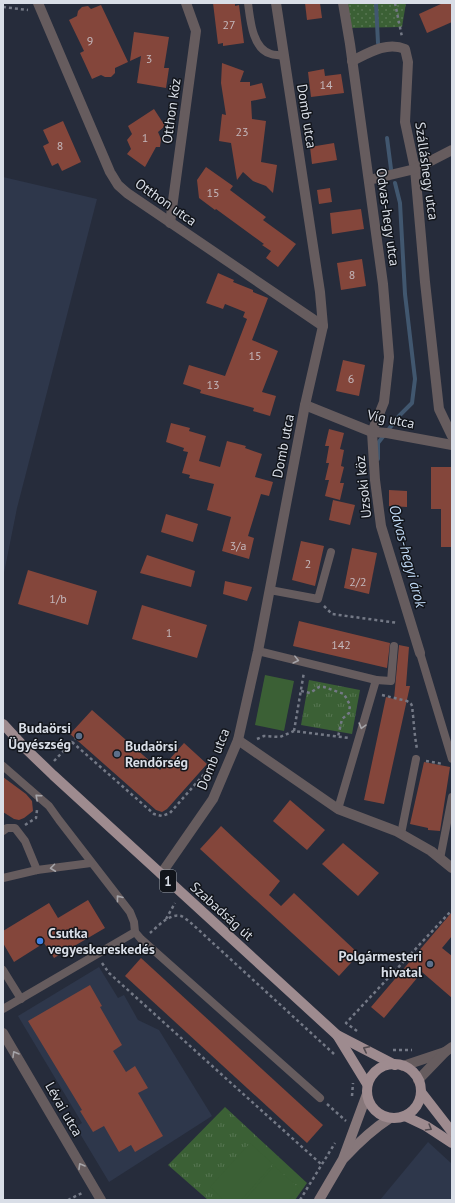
<svg xmlns="http://www.w3.org/2000/svg" width="455" height="1203" font-family="'PT Sans',sans-serif">
<style>
.built{fill:#2e374b}
.grass{fill:url(#grass-dots)}
.park{fill:url(#park-tufts)}
.pitch{fill:#3b6035}
.lines{fill:none;stroke-linecap:round;stroke-linejoin:round}
.stream{stroke:#41576f;stroke-width:4}
.building{fill:#84463b}
.path{stroke:#747986;stroke-width:2.5;stroke-dasharray:3 3;stroke-linecap:butt}
.service{stroke:#665c5e;stroke-width:8}
.minor{stroke:#665c5e;stroke-width:10}
.secondary{stroke:#86777a;stroke-width:10}
.primary{stroke:#9e8b8f;stroke-width:10}
.oneway{stroke:#a5a4a9}
.oneway2{stroke:#514a4f}
.service-dot{fill:#5c6f8a;stroke:#12151b;stroke-width:1.5}
.shop-dot{fill:#3f7fe0;stroke:#12151b;stroke-width:1.5}
.labels{text-anchor:middle;dominant-baseline:central;stroke-width:3;stroke-linejoin:round;paint-order:stroke}
.number-label{font-size:12px;fill:#c4b8bc}
.shield{fill:#12151b;stroke:#9da2aa;stroke-width:1}
.shield-label{font-size:13px;font-weight:bold;fill:#d9dee7}
.street-label{font-size:14px;fill:#d9dee7;stroke:#12151b}
.poi-label{font-size:14px;font-weight:bold;fill:#d9dee7;stroke:#12151b;text-anchor:end}
.water-label{font-size:15px;font-style:italic;fill:#bed7f3;stroke:#12151b}
</style>
<defs>
<pattern id="grass-dots" width="8" height="8" patternUnits="userSpaceOnUse"><rect width="8" height="8" fill="#3b6035"/><path d="M2 2h.1M6 6h.1" fill="none" stroke="#577652" stroke-width="1.8" stroke-linecap="round"/></pattern>
<pattern id="park-tufts" width="24" height="20" patternUnits="userSpaceOnUse"><rect width="24" height="20" fill="#3b6035"/><path d="M3 7l-1-3M5 7V3M7 7l1-3M15 17l-1-3M17 17v-4M19 17l1-3" fill="none" stroke="#577652"/></pattern>
</defs>
<rect width="100%" height="100%" fill="#262c3b"/>
<g class="built">
<polygon points="3,177 97,199 17,508 3,578"/>
<polygon points="99,967 118,998 124,995 138,1020 159,1030 212,1116 109,1182 76,1127 82,1123 18,1016"/>
<polygon points="428,1142 452,1164 452,1200 380,1200"/>
</g>
<polygon class="grass" points="343,3 406,3 402,27 347,28"/>
<g class="park">
<polygon points="309,680 360,690 352,734 301,725"/>
<polygon points="225,1107 307,1183 295,1200 208,1200 168,1165"/>
</g>
<g class="pitch">
<polygon points="265,675 294,681 284,731 255,725"/>
<polygon points="250,1143 273,1164 241,1200 224,1200 210,1187"/>
<polygon points="274,1166 299,1188 289,1200 245,1200"/>
</g>
<g class="lines">
<g class="stream">
<polyline points="376,3 378,43"/>
<polyline points="387,138 391,169"/>
<polyline points="378,459 378,443 399,416 412,403 415,379 405,294 400,203 395,183"/>
</g>
</g>
<g class="building">
<polygon points="213,3 235,3 235,6 239,5 244,43 223,46 223,43 218,44"/>
<polygon points="305,3 320,3 322,18 307,20"/>
<polygon points="443,3 452,3 452,22 427,33 419,14"/>
<polygon points="101,5 128,62 115,68 115,73 111,77 105,77 101,75 92,79 80,53 84,51 69,20 77,16 78,11 82,7 88,6 91,9"/>
<polygon points="134,32 169,37 164,68 169,68 166,88 137,83 141,56 130,61"/>
<polygon points="222,63 244,71 240,82 250,82 250,86 262,83 266,98 251,101 252,119 266,121 261,162 277,165 273,193 266,186 253,181 243,172 237,180 231,143 219,141 222,114 226,115 221,83"/>
<polygon points="324,69 325,76 341,74 344,93 311,97 308,72"/>
<polygon points="154,109 165,126 158,132 161,139 160,147 156,147 145,167 127,154 131,149 127,140 132,134 128,126"/>
<polygon points="63,121 81,162 62,171 58,163 52,166 43,146 49,143 43,130"/>
<polygon points="334,143 337,160 312,164 310,147"/>
<polygon points="206,167 233,186 230,190 266,217 263,220 296,244 278,267 266,258 271,251 262,245 264,244 216,209 215,210 199,198 197,180"/>
<polygon points="330,188 332,202 319,204 317,190"/>
<polygon points="361,209 364,229 332,234 330,213"/>
<polygon points="362,259 366,286 341,290 337,263"/>
<polygon points="218,273 234,280 233,282 253,290 253,292 268,298 252,340 278,351 262,392 276,396 270,416 253,411 254,408 200,393 201,390 183,384 189,365 225,376 247,319 243,317 245,312 225,304 223,309 206,303"/>
<polygon points="343,360 365,365 359,396 336,391"/>
<polygon points="171,423 190,428 189,431 206,436 199,461 220,467 227,441 246,446 245,448 262,454 255,477 273,482 269,496 261,494 248,536 254,538 249,559 222,551 231,517 207,510 214,484 189,478 190,475 182,473 188,452 183,451 184,448 166,442"/>
<polygon points="329,429 344,433 340,449 344,450 341,466 344,467 340,483 344,483 340,500 325,496 329,480 325,480 329,463 326,463 329,446 325,446"/>
<polygon points="431,467 452,467 452,547 441,547 441,509 431,509"/>
<polygon points="389,490 407,491 407,507 389,506"/>
<polygon points="333,500 355,505 350,525 329,520"/>
<polygon points="166,514 198,524 193,542 161,532"/>
<polygon points="301,541 324,546 315,586 292,580"/>
<polygon points="352,548 377,553 369,594 344,588"/>
<polygon points="147,555 195,571 191,587 140,573"/>
<polygon points="28,570 97,591 88,625 18,604"/>
<polygon points="225,581 252,587 247,601 223,594"/>
<polygon points="142,605 207,625 197,658 132,639"/>
<polygon points="299,621 390,643 387,668 293,646"/>
<polygon points="399,645 409,647 406,686 410,686 384,804 364,800 386,697 394,699"/>
<polygon points="92,710 160,770 184,743 207,764 167,809 162,812 156,810 70,734"/>
<polygon points="424,762 450,767 440,831 428,830 428,828 410,824"/>
<polygon points="3,777 26,794 32,801 33,811 24,818 19,820 14,819 3,812"/>
<polygon points="290,800 325,830 307,850 273,821"/>
<polygon points="221,826 280,881 269,895 281,906 294,893 359,954 339,976 200,849"/>
<polygon points="343,843 379,873 358,896 322,864"/>
<polygon points="88,900 105,928 54,958 44,943 14,962 3,943 3,931 49,903 58,918"/>
<polygon points="452,912 452,936 442,948 452,956 452,998 422,972 384,1018 371,1007"/>
<polygon points="141,958 323,1125 307,1143 125,976"/>
<polygon points="90,985 102,1006 100,1007 122,1045 113,1051 126,1072 135,1066 148,1088 138,1093 163,1136 135,1152 131,1145 119,1152 104,1126 93,1132 80,1111 82,1110 28,1021"/>
</g>
<g class="lines">
<g class="path">
<polyline points="395,3 402,37"/>
<polyline points="3,7 28,10"/>
<polyline points="324,606 332,614 398,623"/>
<polyline points="301,691 310,693 319,687 324,687 344,694 350,705 349,713 342,719 338,737"/>
<path d="M382 695 407 701C410 703 411 703 412 706 413 709 412 712 413 715 414 727 415 738 417 749"/>
<polyline points="294,731 304,672"/>
<polyline points="257,739 264,736 280,737 294,731 349,738"/>
<polyline points="72,742 154,814 162,816 170,813 213,764 215,764"/>
<polyline points="54,761 75,739"/>
<polyline points="426,761 443,764"/>
<polyline points="25,825 36,818 37,810"/>
<polyline points="166,919 175,903"/>
<path d="M150 933C158 926 170 913 181 916 184 917 187 920 190 922L334 1054"/>
<polyline points="102,963 109,973 322,1165"/>
<polyline points="357,1031 346,1023 452,910"/>
<polyline points="393,1050 412,1050"/>
<polyline points="352,1096 353,1083"/>
<polyline points="327,1104 346,1121"/>
<polyline points="68,1200 84,1192"/>
<polyline points="300,1200 335,1143"/>
</g>
<g class="service">
<path d="M248 3C250 18 252 49 271 54 274 55 279 55 283 56"/>
<polyline points="270,590 318,599 331,552"/>
<polyline points="258,651 376,680 338,809"/>
<polyline points="420,653 452,759"/>
<polyline points="376,680 391,681 394,646"/>
<polyline points="3,766 49,806 59,820 130,912 134,922 135,932 141,939 320,1098"/>
<polyline points="3,831 7,828 15,828 25,841 37,870"/>
<polyline points="401,834 416,759"/>
<polyline points="440,859 452,797"/>
<polyline points="3,878 37,870 91,863"/>
<polyline points="3,970 21,999"/>
<polyline points="3,1009 135,932"/>
</g>
<g class="minor">
<polyline points="38,3 110,172 118,185 127,193 323,326"/>
<polyline points="343,3 350,44 383,284 389,357 384,402 372,432 375,480 381,526 420,653"/>
<path d="M352 61C368 53 387 41 405 49L408 62 405 122 415 169 425 282 439 409 452 436"/>
<polyline points="369,180 415,169 452,150"/>
<polyline points="170,223 196,31 186,3"/>
<polyline points="305,405 372,432 387,433 452,445"/>
<polyline points="238,740 338,809 396,831 431,851 452,868"/>
<polyline points="161,874 213,799 238,740 258,651 305,405 323,326 320,292 276,3"/>
<polyline points="3,1033 101,1200"/>
<polyline points="403,1066 445,1052"/>
<polyline points="418,1080 445,1052 452,1047"/>
</g>
<g class="secondary">
<path d="M345 1157C359 1142 373 1129 390 1118"/>
<polyline points="319,1200 343,1159 367,1094"/>
</g>
<g class="primary">
<polyline points="3,724 26,749 53,775 337,1035 395,1065"/>
<polyline points="337,1035 367,1084"/>
<circle cx="394" cy="1091" r="27"/>
<polyline points="421,1092 452,1132"/>
<polyline points="405,1116 426,1126 452,1143"/>
</g>
</g>
<defs><path id="oneway-chevron" d="M-2-3.5L2.5 0L-2 3.5" fill="none" stroke-width="1.6" stroke-linecap="round" stroke-linejoin="round"/></defs>
<g class="oneway">
<use href="#oneway-chevron" transform="translate(296 660) rotate(14)"/>
<use href="#oneway-chevron" transform="translate(362 726) rotate(106)"/>
<use href="#oneway-chevron" transform="translate(38 797) rotate(-138)"/>
<use href="#oneway-chevron" transform="translate(53 868) rotate(173)"/>
<use href="#oneway-chevron" transform="translate(119 898) rotate(-128)"/>
<use href="#oneway-chevron" transform="translate(15 1054) rotate(-120)"/>
<use href="#oneway-chevron" transform="translate(81 1166) rotate(-120)"/>
</g>
<g class="oneway2">
<use href="#oneway-chevron" transform="translate(366 1049) rotate(-153)"/>
<use href="#oneway-chevron" transform="translate(429 1128) rotate(31)"/>
</g>
<g class="service-dot">
<circle cx="79" cy="736" r="4"/>
<circle cx="117" cy="754" r="4"/>
<circle cx="430" cy="964" r="4"/>
</g>
<circle class="shop-dot" cx="40" cy="941" r="4"/>
<g class="labels">
<g class="number-label">
<text x="229" y="24">27</text>
<text x="90" y="40">9</text>
<text x="149" y="58">3</text>
<text x="326" y="84">14</text>
<text x="242" y="131">23</text>
<text x="145" y="137">1</text>
<text x="60" y="145">8</text>
<text x="213" y="192">15</text>
<text x="352" y="274">8</text>
<text x="255" y="355">15</text>
<text x="351" y="378">6</text>
<text x="213" y="384">13</text>
<text x="238" y="545">3/a</text>
<text x="308" y="563">2</text>
<text x="358" y="581">2/2</text>
<text x="58" y="598">1/b</text>
<text x="169" y="632">1</text>
<text x="341" y="644">142</text>
</g>
<rect class="shield" x="160" y="870" width="16" height="22" rx="3"/>
<g class="shield-label">
<text x="168" y="881">1</text>
</g>
<g class="street-label">
<text transform="translate(171 111) rotate(-82)">Otthon köz</text>
<text transform="translate(307 116) rotate(81)">Domb utca</text>
<text transform="translate(427 171) rotate(82)">Szálláshegy utca</text>
<text transform="translate(166 202) rotate(35)">Otthon utca</text>
<text transform="translate(388 217) rotate(82)">Odvas-hegy utca</text>
<text transform="translate(391 419) rotate(11)">Víg utca</text>
<text transform="translate(283 446) rotate(-79)">Domb utca</text>
<text transform="translate(363 487) rotate(-96)">Uzsoki köz</text>
<text transform="translate(213 759) rotate(-68)">Domb utca</text>
<text transform="translate(222 911) rotate(42)">Szabadság út</text>
<text transform="translate(64 1109) rotate(60)">Lévai utca</text>
</g>
<g class="poi-label">
<text x="71" y="728">Budaörsi<tspan x="71" dy="16">Ügyészség</tspan></text>
<text x="125" y="746" text-anchor="start">Budaörsi<tspan x="125" dy="16">Rendőrség</tspan></text>
<text x="48" y="933" text-anchor="start">Csutka<tspan x="48" dy="16">vegyeskereskedés</tspan></text>
<text x="422" y="956">Polgármesteri<tspan x="422" dy="16">hivatal</tspan></text>
</g>
<g class="water-label">
<text transform="translate(408 556) rotate(75)">Odvas-hegyi árok</text>
</g>
</g>
<rect width="455" height="1203" fill="none" stroke="#d9dee7" stroke-width="8"/>
</svg>
